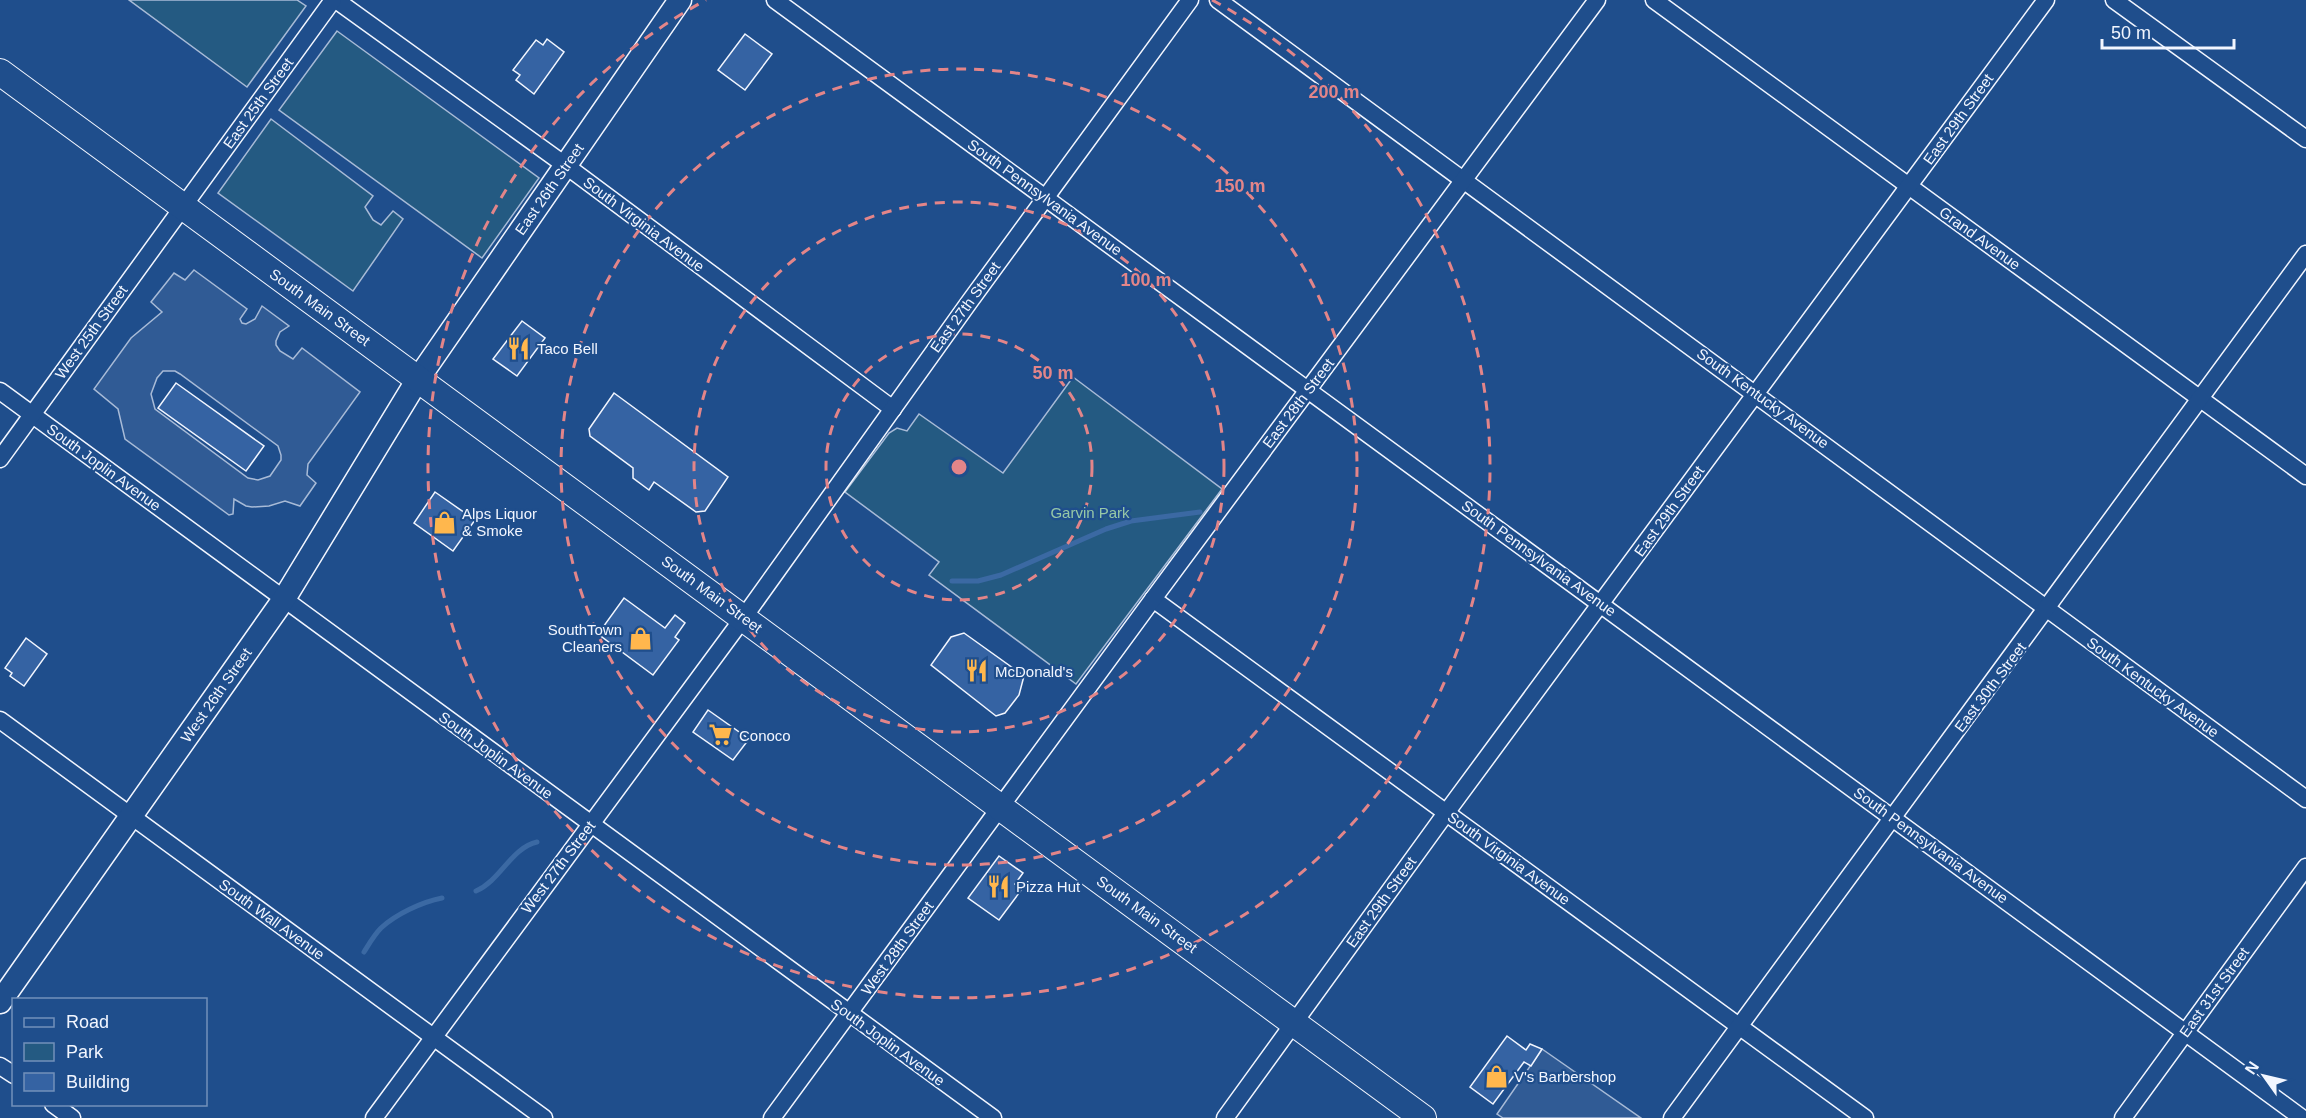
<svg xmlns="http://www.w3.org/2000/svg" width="2306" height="1118" font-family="Helvetica,sans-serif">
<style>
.green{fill:#245a82;stroke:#a8bbd7;stroke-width:1.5}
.parking{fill:#305b95;stroke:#a8bbd7;stroke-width:1.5;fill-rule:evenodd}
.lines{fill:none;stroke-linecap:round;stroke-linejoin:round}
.stream{stroke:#3b69a3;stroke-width:5}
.building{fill:#3563a3;stroke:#f2f6ff;stroke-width:1.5}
.street-casing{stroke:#f2f6ff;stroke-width:19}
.secondary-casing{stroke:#f2f6ff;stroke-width:25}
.primary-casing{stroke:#f2f6ff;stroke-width:28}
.street{stroke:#1f4e8c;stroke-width:16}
.secondary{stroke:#1f4e8c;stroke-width:22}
.primary{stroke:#1f4e8c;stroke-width:26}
.ring{fill:none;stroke:#e38589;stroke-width:3;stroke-dasharray:10 8}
.labels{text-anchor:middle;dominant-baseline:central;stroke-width:4.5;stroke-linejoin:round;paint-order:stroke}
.street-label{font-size:15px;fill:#f2f6ff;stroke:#1f4e8c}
.poi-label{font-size:15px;fill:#f2f6ff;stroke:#1f4e8c;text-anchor:start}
.park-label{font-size:15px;fill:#97c8a6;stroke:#1f4e8c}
.centre{fill:#e38589;stroke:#1f4e8c;stroke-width:3}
.ring-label{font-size:18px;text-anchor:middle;font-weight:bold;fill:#e38589;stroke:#1f4e8c;stroke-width:4.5;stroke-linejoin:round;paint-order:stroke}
</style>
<rect width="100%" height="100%" fill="#1f4e8c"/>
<g class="green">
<polygon points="129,0 297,0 306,6 247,87"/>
<polygon points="337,31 539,178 482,258 279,110"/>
<polygon points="271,119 373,196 365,207 373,220 381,225 393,211 403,219 353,291 218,193"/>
<polygon points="1073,377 1222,489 1076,684 929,575 939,562 845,492 889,433 897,428 907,431 919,414 1003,473"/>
</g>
<g class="parking">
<path d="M194 270 247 309 240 319 242 323 246 324 255 319 262 306 289 326 280 332 276 341V345L280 351 293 359 302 348 360 392 308 464 307 475 316 483 300 506 285 501 269 506 252 507 246 506 234 499 233 514 229 515 125 439 118 409 94 389 131 338 162 312 151 302 174 273 185 280ZM163 371H175L180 374 278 446 281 455V460L270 476 258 480 248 478 155 409 151 394 157 378Z"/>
<polygon points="1542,1049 1641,1118 1503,1118 1497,1114"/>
</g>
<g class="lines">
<g class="stream">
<polyline points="952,581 978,581 1001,575 1106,529 1131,521 1200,512"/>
<path d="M476 891C501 880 511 848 537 842"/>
<path d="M364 952C369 944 374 935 381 928 396 914 422 902 442 898"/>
</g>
</g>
<g class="building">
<polygon points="745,34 772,54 745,90 718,70"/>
<polygon points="547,39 564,52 534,94 516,80 520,75 513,70 536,40 543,45"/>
<polygon points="522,321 545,338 517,376 493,359"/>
<polygon points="176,383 264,446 246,471 158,408"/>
<polygon points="614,393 728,477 705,511 696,512 654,482 649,490 633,478 633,468 590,436 589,429"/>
<polygon points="435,492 475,520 453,551 414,523"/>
<polygon points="624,598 665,628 675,615 685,623 675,637 679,640 653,675 598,634"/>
<polygon points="964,633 1024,676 1019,695 1005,713 996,716 931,665 951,637"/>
<polygon points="26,638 47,654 24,686 10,676 12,673 5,668"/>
<polygon points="708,710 749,739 733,760 693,732"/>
<polygon points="999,856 1023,873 1015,884 1022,889 999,920 968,898"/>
<polygon points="1507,1036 1526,1050 1530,1044 1542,1049 1531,1066 1524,1062 1493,1104 1470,1087"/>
</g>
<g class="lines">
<defs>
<g id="street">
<polyline points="336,0 565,165 893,409"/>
<polyline points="775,0 2302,1118"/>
<polyline points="1218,0 2306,799"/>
<polyline points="1654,0 2306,476"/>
<polyline points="2114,0 2306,139"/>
<polyline points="0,391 993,1118"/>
<polyline points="0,459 333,0"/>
<polyline points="1153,599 1865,1118"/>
<polyline points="0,720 544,1118"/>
<polyline points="0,1066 14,1075"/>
<polyline points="53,1104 72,1118"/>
<polyline points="374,1118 744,617 970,301 1190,0"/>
<polyline points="772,1118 1153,599 1597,0"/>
<polyline points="1225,1118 1446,813 2046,0"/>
<polyline points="1672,1118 2306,254"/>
<polyline points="2123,1118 2306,867"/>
</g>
<polyline id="secondary" points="0,1002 284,599 418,379 680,0"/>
<polyline id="primary" points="0,72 1423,1118"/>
</defs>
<use href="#street" class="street-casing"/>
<use href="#secondary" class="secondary-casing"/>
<use href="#primary" class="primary-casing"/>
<use href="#street" class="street"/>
<use href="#secondary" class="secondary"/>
<use href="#primary" class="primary"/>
</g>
<g class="ring">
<circle cx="959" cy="467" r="133"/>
<circle cx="959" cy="467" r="265"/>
<circle cx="959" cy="467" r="398"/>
<path d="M1212 0A531 531 0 1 1 706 0"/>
</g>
<defs>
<symbol id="restaurant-bare" viewBox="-9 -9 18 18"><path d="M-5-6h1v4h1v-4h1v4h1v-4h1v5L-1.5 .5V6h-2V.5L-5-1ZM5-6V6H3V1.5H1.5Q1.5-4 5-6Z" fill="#ffb74d" stroke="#1f4e8c" stroke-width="2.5" paint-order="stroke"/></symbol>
<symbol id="shop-bare" viewBox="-9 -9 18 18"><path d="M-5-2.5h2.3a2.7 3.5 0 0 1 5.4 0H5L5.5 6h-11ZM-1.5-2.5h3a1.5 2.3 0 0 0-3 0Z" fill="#ffb74d" stroke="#1f4e8c" stroke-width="2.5" paint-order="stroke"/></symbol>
<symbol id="supermarket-bare" viewBox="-9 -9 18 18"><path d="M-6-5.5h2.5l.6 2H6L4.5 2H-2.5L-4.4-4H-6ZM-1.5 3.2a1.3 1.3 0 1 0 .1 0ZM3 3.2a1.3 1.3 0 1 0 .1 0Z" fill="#ffb74d" stroke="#1f4e8c" stroke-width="2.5" paint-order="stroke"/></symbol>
</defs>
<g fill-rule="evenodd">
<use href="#restaurant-bare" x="502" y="332" width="33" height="33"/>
<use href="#shop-bare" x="428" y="506" width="33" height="33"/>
<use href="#shop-bare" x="624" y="622" width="33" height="33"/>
<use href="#restaurant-bare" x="960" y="654" width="33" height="33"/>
<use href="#supermarket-bare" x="704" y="718" width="33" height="33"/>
<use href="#restaurant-bare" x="982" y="870" width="33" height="33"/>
<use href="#shop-bare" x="1480" y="1060" width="33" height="33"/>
</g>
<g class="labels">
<g class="street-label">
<text transform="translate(258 103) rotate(-54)">East 25th Street</text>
<text transform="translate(1958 119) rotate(-54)">East 29th Street</text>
<text transform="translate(549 189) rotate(-55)">East 26th Street</text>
<text transform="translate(1045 197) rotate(36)">South Pennsylvania Avenue</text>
<text transform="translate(644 224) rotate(37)">South Virginia Avenue</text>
<text transform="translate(1980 238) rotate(36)">Grand Avenue</text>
<text transform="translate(320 307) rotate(36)">South Main Street</text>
<text transform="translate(965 307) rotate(-54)">East 27th Street</text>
<text transform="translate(91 332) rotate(-54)">West 25th Street</text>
<text transform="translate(1763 398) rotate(36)">South Kentucky Avenue</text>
<text transform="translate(1298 403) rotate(-53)">East 28th Street</text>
<text transform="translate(104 467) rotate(36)">South Joplin Avenue</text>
<text transform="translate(1669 511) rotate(-54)">East 29th Street</text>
<text transform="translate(1539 558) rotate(36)">South Pennsylvania Avenue</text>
<text transform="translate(712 594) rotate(36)">South Main Street</text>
<text transform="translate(1990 687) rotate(-53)">East 30th Street</text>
<text transform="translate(2153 687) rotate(36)">South Kentucky Avenue</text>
<text transform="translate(216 695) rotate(-55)">West 26th Street</text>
<text transform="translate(496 755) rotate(36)">South Joplin Avenue</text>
<text transform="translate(1931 845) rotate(36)">South Pennsylvania Avenue</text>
<text transform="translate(1509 858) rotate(36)">South Virginia Avenue</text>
<text transform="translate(558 867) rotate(-53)">West 27th Street</text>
<text transform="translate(1381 902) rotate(-54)">East 29th Street</text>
<text transform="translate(1147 914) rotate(36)">South Main Street</text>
<text transform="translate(272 919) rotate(36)">South Wall Avenue</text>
<text transform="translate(897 948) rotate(-54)">West 28th Street</text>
<text transform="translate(2214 992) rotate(-54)">East 31st Street</text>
<text transform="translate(888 1042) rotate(36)">South Joplin Avenue</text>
</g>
<g class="poi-label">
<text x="537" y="348">Taco Bell</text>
<text x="462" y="513">Alps Liquor<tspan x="462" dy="17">&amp; Smoke</tspan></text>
<text x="622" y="629" text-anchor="end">SouthTown<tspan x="622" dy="17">Cleaners</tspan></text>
<text x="995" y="671">McDonald's</text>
<text x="739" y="735">Conoco</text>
<text x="1016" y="886">Pizza Hut</text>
<text x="1514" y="1076">V's Barbershop</text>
</g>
<g class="park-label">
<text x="1090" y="512">Garvin Park</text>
</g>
</g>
<circle cx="959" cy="467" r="9" class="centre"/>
<g class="ring-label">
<text x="1334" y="98">200 m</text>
<text x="1240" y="192">150 m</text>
<text x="1146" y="286">100 m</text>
<text x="1053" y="379">50 m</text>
</g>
<rect x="12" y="998" width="195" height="108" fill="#1f4e8c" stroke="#7391ba" stroke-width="1.5"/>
<rect x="24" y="1018" width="30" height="9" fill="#1f4e8c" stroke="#7391ba" stroke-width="1.5"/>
<text x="66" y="1028" font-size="18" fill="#f2f6ff">Road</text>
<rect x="24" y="1043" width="30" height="18" fill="#245a82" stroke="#7391ba" stroke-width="1.5"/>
<text x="66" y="1058" font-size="18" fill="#f2f6ff">Park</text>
<rect x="24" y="1073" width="30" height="18" fill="#3563a3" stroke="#7391ba" stroke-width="1.5"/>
<text x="66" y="1088" font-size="18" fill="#f2f6ff">Building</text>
<g transform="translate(2264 1076) rotate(304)" stroke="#1f4e8c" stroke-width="4.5" paint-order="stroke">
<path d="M0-4.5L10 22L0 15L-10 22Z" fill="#f2f6ff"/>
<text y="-9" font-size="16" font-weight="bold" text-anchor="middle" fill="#f2f6ff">N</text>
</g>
<path d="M2102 39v9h132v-9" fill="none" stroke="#f2f6ff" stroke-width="3"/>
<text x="2111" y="39" font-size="18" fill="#f2f6ff" stroke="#1f4e8c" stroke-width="4.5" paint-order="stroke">50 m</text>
</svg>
